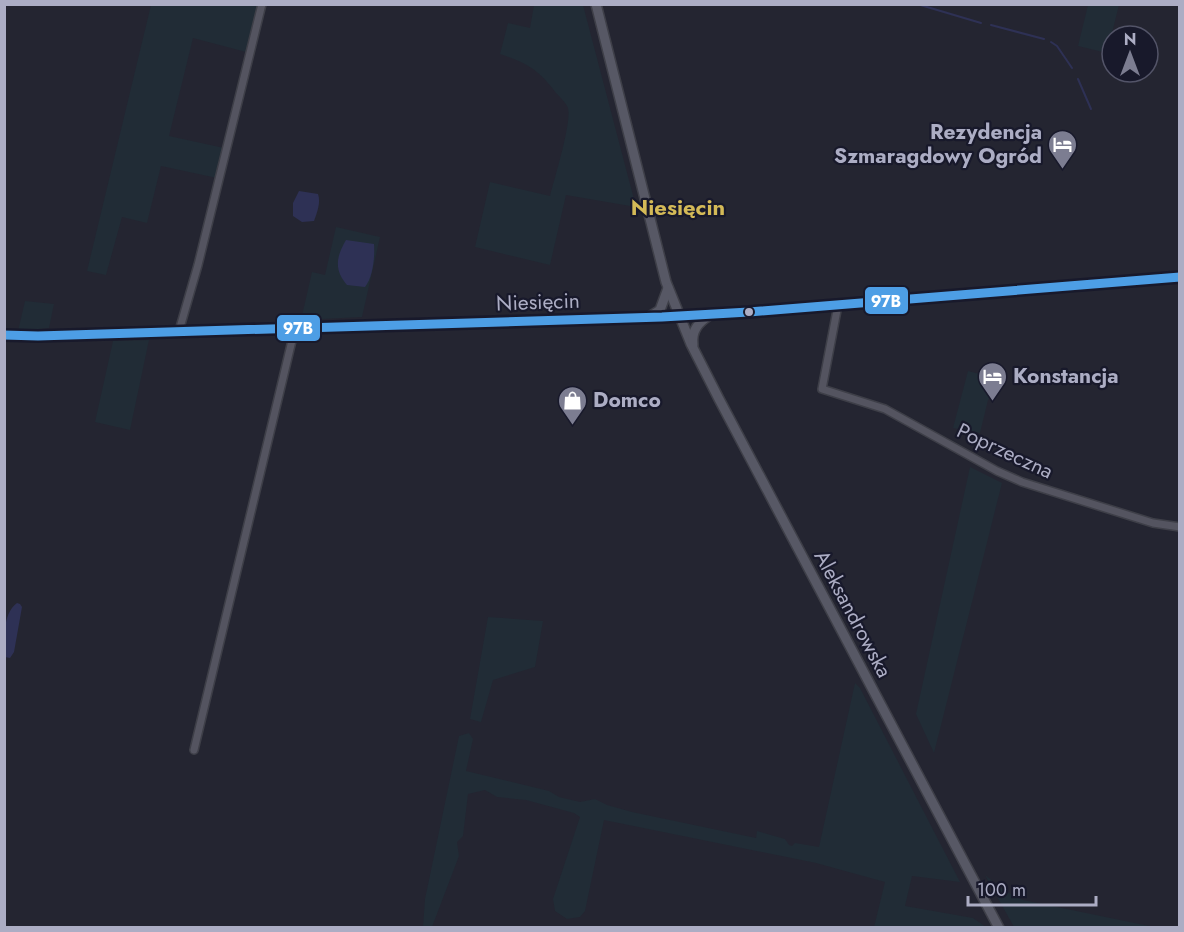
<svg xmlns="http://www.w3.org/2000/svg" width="1184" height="932" font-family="Jost,sans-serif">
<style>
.green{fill:#212c36}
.water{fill:#2e3155}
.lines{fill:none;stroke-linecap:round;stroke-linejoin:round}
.stream{stroke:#2e3155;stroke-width:2}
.street-casing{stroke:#3e3f48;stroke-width:10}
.secondary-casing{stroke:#3e3f48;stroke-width:12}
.street{stroke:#545460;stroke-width:7}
.secondary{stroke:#575865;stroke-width:9}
.bus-1-casing{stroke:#18192b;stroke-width:14}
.bus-1{stroke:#4d9ee5;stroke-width:9}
.bus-dot{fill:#acadc4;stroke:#18192b;stroke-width:2}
.labels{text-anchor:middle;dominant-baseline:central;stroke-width:4.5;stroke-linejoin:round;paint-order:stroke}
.poi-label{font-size:21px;font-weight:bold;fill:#acadc4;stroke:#18192b;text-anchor:start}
.street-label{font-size:21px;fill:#acadc4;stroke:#18192b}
.neighbourhood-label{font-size:22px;font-weight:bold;fill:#d4ba57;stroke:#18192b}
.line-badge{stroke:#18192b;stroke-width:2}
.badge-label{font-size:16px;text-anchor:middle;font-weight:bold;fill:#fff}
</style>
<rect width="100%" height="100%" fill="#242531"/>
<g class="green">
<polygon points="151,5 259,5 246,52 193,38 169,136 224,148 217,178 161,166 147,223 122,217 106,275 87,271"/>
<path d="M534 5H583L636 207 566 195 550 265 475 247 490 182 550 196C554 180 572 122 568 108 566 103 560 97 556 93 539 70 527 63 500 54L508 23 530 28Z"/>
<polygon points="1088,5 1119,5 1107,53 1078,46"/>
<polygon points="336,227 380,237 362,317 301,320 312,272 325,275"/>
<polygon points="25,301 54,304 49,328 18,331"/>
<polygon points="149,340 130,430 95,422 113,341"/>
<polygon points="968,371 995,378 996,382 992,385 995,389 993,395 988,400 980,433 953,428"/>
<polygon points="970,467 1002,483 934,753 916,714"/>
<polygon points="488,617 543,621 535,667 493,680 481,722 470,719"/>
<polygon points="855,683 860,688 960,882 912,876 905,906 973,918 986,927 874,927 885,882 816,863 604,820 585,911 580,917 567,919 555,911 553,899 580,817 574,813 526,800 497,797 485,790 468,794 463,836 457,842 459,856 432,927 423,927 425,899 459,736 469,733 473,739 466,771 549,791 559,797 580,802 595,799 607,805 632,812 756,838 757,831 785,839 789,845 792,846 795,843 819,847"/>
<polygon points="985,875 1005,891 1023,900 1154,927 1014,927"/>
</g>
<g class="water">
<path d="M299 191 318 194C321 202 317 213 314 221L302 222 293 216V203Z"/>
<path d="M346 240 374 244C375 257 373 277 365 287L347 285C334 270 336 257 346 240Z"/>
<path d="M17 603 20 604 22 607 14 652 10 658 5 657C4 641 2 614 17 603Z"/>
</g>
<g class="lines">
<g class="stream">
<polyline points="917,4 981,23"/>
<polyline points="991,25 1044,39"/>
<polyline points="1051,42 1057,46 1072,68"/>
<polyline points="1078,79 1091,109"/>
</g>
<defs>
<g id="street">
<polyline points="838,305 822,389 885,409 997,471 1022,482 1153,523 1180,527"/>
<polyline points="179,331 198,265 262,4"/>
<polyline points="194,750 295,328"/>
</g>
<g id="secondary">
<polyline points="596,4 666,282 691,344 719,399 999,928"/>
<polyline points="649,317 660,310 668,288"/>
<polyline points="4,335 38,336 662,317 749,312 1180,277"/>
<path d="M693 345C691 330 699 322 710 315"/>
</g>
</defs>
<use href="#street" class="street-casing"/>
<use href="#secondary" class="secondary-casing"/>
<use href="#street" class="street"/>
<use href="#secondary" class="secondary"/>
<defs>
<polyline id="bus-1" points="4,335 38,336 662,317 749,312 1180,277"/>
</defs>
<use href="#bus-1" class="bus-1-casing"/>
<use href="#bus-1" class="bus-1"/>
</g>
<defs>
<symbol id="hotel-pin" viewBox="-11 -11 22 30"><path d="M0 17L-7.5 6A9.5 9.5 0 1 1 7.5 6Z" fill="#7c7d91" stroke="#18192b"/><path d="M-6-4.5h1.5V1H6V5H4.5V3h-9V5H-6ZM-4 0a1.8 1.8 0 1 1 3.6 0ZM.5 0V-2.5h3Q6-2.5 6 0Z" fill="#fff"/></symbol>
<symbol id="shop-pin" viewBox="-11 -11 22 30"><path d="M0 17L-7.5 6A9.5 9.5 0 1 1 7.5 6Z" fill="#7c7d91" stroke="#18192b"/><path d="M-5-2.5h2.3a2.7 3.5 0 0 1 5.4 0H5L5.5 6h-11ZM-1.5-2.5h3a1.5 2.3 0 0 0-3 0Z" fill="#fff"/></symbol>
</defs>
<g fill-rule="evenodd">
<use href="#hotel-pin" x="1046" y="128" width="33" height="45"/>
<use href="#hotel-pin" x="976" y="360" width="33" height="45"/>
<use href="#shop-pin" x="556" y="384" width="33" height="45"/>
</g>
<circle class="bus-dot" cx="749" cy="312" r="5"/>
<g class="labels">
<g class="poi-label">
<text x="1042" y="132" text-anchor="end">Rezydencja<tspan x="1042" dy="24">Szmaragdowy Ogród</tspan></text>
<text x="1013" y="376">Konstancja</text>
<text x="593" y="400">Domco</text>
</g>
<g class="street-label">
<text transform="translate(538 302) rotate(-2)">Niesięcin</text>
<text transform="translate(1005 451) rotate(25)">Poprzeczna</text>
<text transform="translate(853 614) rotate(62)">Aleksandrowska</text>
</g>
<g class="neighbourhood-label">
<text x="678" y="207">Niesięcin</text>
</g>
</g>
<g class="line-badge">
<rect x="864" y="286" width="45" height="29" rx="6" fill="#4d9ee5"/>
<rect x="276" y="314" width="45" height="28" rx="6" fill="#4d9ee5"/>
</g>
<g class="badge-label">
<text x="886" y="307">97B</text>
<text x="298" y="334">97B</text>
</g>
<rect width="1184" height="932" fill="none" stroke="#acadc4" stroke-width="12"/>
<g transform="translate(1130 54)"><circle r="28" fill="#18192b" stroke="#535468" stroke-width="1.5"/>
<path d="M0-4.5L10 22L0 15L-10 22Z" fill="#7c7d91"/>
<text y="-9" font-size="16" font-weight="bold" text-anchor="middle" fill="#acadc4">N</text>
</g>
<path d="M968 896v9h128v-9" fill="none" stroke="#acadc4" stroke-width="3"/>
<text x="977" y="896" font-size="18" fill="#acadc4" stroke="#18192b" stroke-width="4.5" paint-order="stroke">100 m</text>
</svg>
